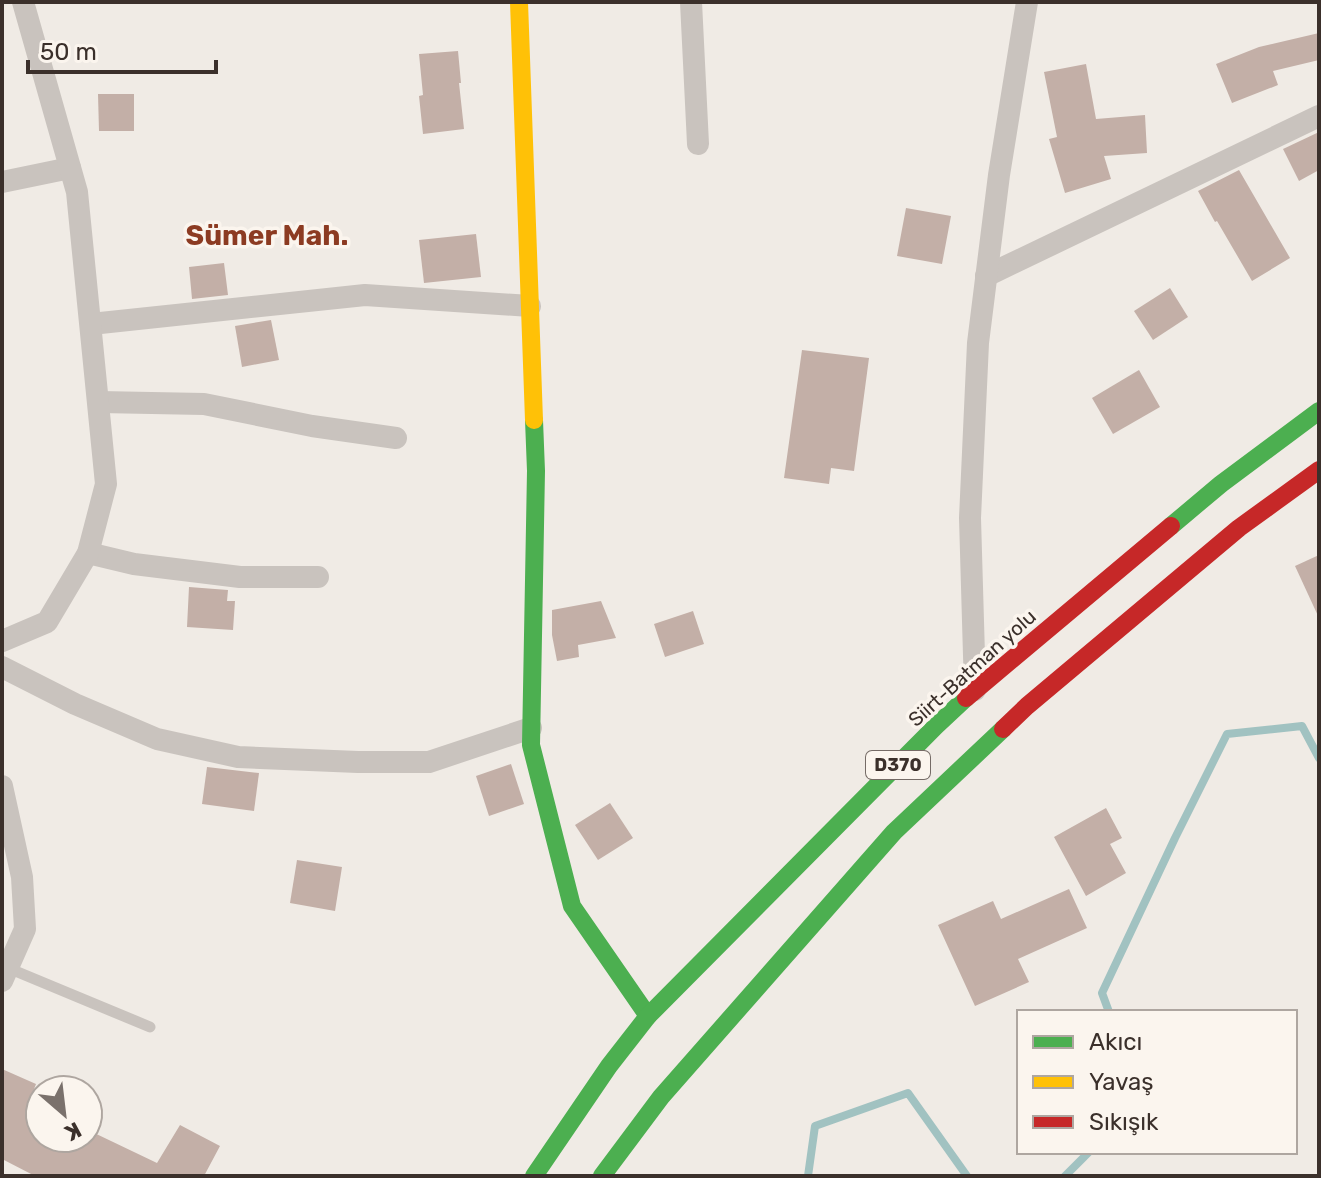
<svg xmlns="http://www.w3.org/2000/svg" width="1321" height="1178" font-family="Rubik,sans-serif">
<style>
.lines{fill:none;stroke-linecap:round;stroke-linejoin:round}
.stream{stroke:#a1c2c1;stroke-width:8}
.building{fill:#c3afa7}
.lane{stroke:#c9c3be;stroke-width:11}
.street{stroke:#c9c3be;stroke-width:22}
.fast{stroke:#4caf50;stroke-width:18}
.slow{stroke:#ffc107;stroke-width:18}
.jam{stroke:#c62828;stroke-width:18}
.labels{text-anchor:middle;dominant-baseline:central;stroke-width:7;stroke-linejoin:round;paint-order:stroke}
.shield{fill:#fbf5ee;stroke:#756b66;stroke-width:2}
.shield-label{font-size:18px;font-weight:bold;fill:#3b302b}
.street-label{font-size:20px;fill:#3b302b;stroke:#fbf5ee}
.district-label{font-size:28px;font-weight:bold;fill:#8c3b22;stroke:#fbf5ee}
</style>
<rect width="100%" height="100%" fill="#f0ebe5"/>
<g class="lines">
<g class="stream">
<polyline points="1109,1012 1102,993 1175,838 1227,734 1302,726 1319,758"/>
<polyline points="808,1176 815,1126 908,1093 967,1176"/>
<polyline points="1065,1176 1089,1152"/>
</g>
</g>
<g class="building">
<polygon points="1319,33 1319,60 1273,71 1278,85 1232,103 1216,64 1259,47"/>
<polygon points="458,51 461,83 459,83 464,129 423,134 419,96 423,95 419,54"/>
<polygon points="1086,64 1096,119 1145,115 1147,153 1104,156 1111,179 1065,193 1049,139 1057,137 1044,72"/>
<polygon points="98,94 134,94 134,131 99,131"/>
<polygon points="1319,132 1319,170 1299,181 1283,149"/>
<polygon points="1239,170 1290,258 1252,281 1217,221 1215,222 1198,191"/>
<polygon points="906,208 951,216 942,264 897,256"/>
<polygon points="476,234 481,277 424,283 419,240"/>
<polygon points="224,263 228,295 192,299 189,267"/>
<polygon points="1170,288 1188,317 1153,340 1134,311"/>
<polygon points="271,320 279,360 242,367 235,326"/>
<polygon points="802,350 869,358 854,471 831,468 829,484 784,478"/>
<polygon points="1139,370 1160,407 1113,434 1092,398"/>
<polygon points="1319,555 1319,618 1295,566"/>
<polygon points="189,587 228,590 227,601 235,601 233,630 187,627"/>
<polygon points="601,601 616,638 578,645 579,657 557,661 552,635 552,610"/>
<polygon points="693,611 704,644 665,657 654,624"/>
<polygon points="511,764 524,804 489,816 476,776"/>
<polygon points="207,767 259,773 254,811 202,804"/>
<polygon points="610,803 633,838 598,860 575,825"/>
<polygon points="1106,808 1122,838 1110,844 1126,873 1086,896 1054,837"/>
<polygon points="297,860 342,867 335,911 290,903"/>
<polygon points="1069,889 1087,928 1018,959 1029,982 975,1006 938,925 993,901 1001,919"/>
<polygon points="2,1069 36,1084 29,1102 40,1107 40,1138 88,1138 88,1130 157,1163 180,1125 220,1146 204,1176 35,1176 2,1159"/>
</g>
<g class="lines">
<polyline class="lane" points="8,968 150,1027"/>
<g class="street">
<polyline points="691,2 698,144"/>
<polyline points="2,182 70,168"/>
<polyline points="986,276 1319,116"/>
<polyline points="91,324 365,295 530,306"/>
<polyline points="99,402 204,404 312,426 396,438"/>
<polyline points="88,553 134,564 240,577 318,577"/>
<polyline points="2,641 47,622 88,553 106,484 77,192 23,2"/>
<polyline points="2,667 75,704 157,739 238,757 358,762 429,762 531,728"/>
<polyline points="975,690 970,518 978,343 999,175 1027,2"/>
<polyline points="2,786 22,877 25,929 2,981"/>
</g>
<g class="fast">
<polyline points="534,420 536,471 531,745 572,906 648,1016"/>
<polyline points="1171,526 1221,484 1319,411"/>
<polyline points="534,1176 609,1066 648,1016 936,726 966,698"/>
<polyline points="602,1176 661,1097 894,832 1003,729"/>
</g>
<polyline class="slow" points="519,2 534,420"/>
<g class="jam">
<polyline points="966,698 1171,526"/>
<polyline points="1003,729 1027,706 1239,528 1319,470"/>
</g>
</g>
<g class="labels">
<rect class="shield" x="866" y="751" width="64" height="28" rx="6"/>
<g class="shield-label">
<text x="898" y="765">D370</text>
</g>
<g class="street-label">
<text transform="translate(972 668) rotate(-42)">Siirt-Batman yolu</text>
</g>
<g class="district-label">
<text x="267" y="235">Sümer Mah.</text>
</g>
</g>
<rect width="1321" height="1178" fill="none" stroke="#3b302b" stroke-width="8"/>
<rect x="1017" y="1010" width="280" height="144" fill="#fbf5ee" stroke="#aea6a0" stroke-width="2"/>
<rect x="1033" y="1036" width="40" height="12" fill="#4caf50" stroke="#aea6a0" stroke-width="2"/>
<text x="1089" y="1050" font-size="24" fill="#3b302b">Akıcı</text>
<rect x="1033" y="1076" width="40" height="12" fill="#ffc107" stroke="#aea6a0" stroke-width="2"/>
<text x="1089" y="1090" font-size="24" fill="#3b302b">Yavaş</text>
<rect x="1033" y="1116" width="40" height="12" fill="#c62828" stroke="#aea6a0" stroke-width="2"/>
<text x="1089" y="1130" font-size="24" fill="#3b302b">Sıkışık</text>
<g transform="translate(64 1114) rotate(152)"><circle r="38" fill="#fbf5ee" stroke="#aea6a0" stroke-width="2"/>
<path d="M0-6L14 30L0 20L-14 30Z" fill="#7a716c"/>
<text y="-12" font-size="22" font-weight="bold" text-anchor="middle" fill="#3b302b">K</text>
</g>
<path d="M28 60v12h188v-12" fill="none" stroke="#3b302b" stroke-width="4"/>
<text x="40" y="60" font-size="24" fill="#3b302b" stroke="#fbf5ee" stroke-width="6" paint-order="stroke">50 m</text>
</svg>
